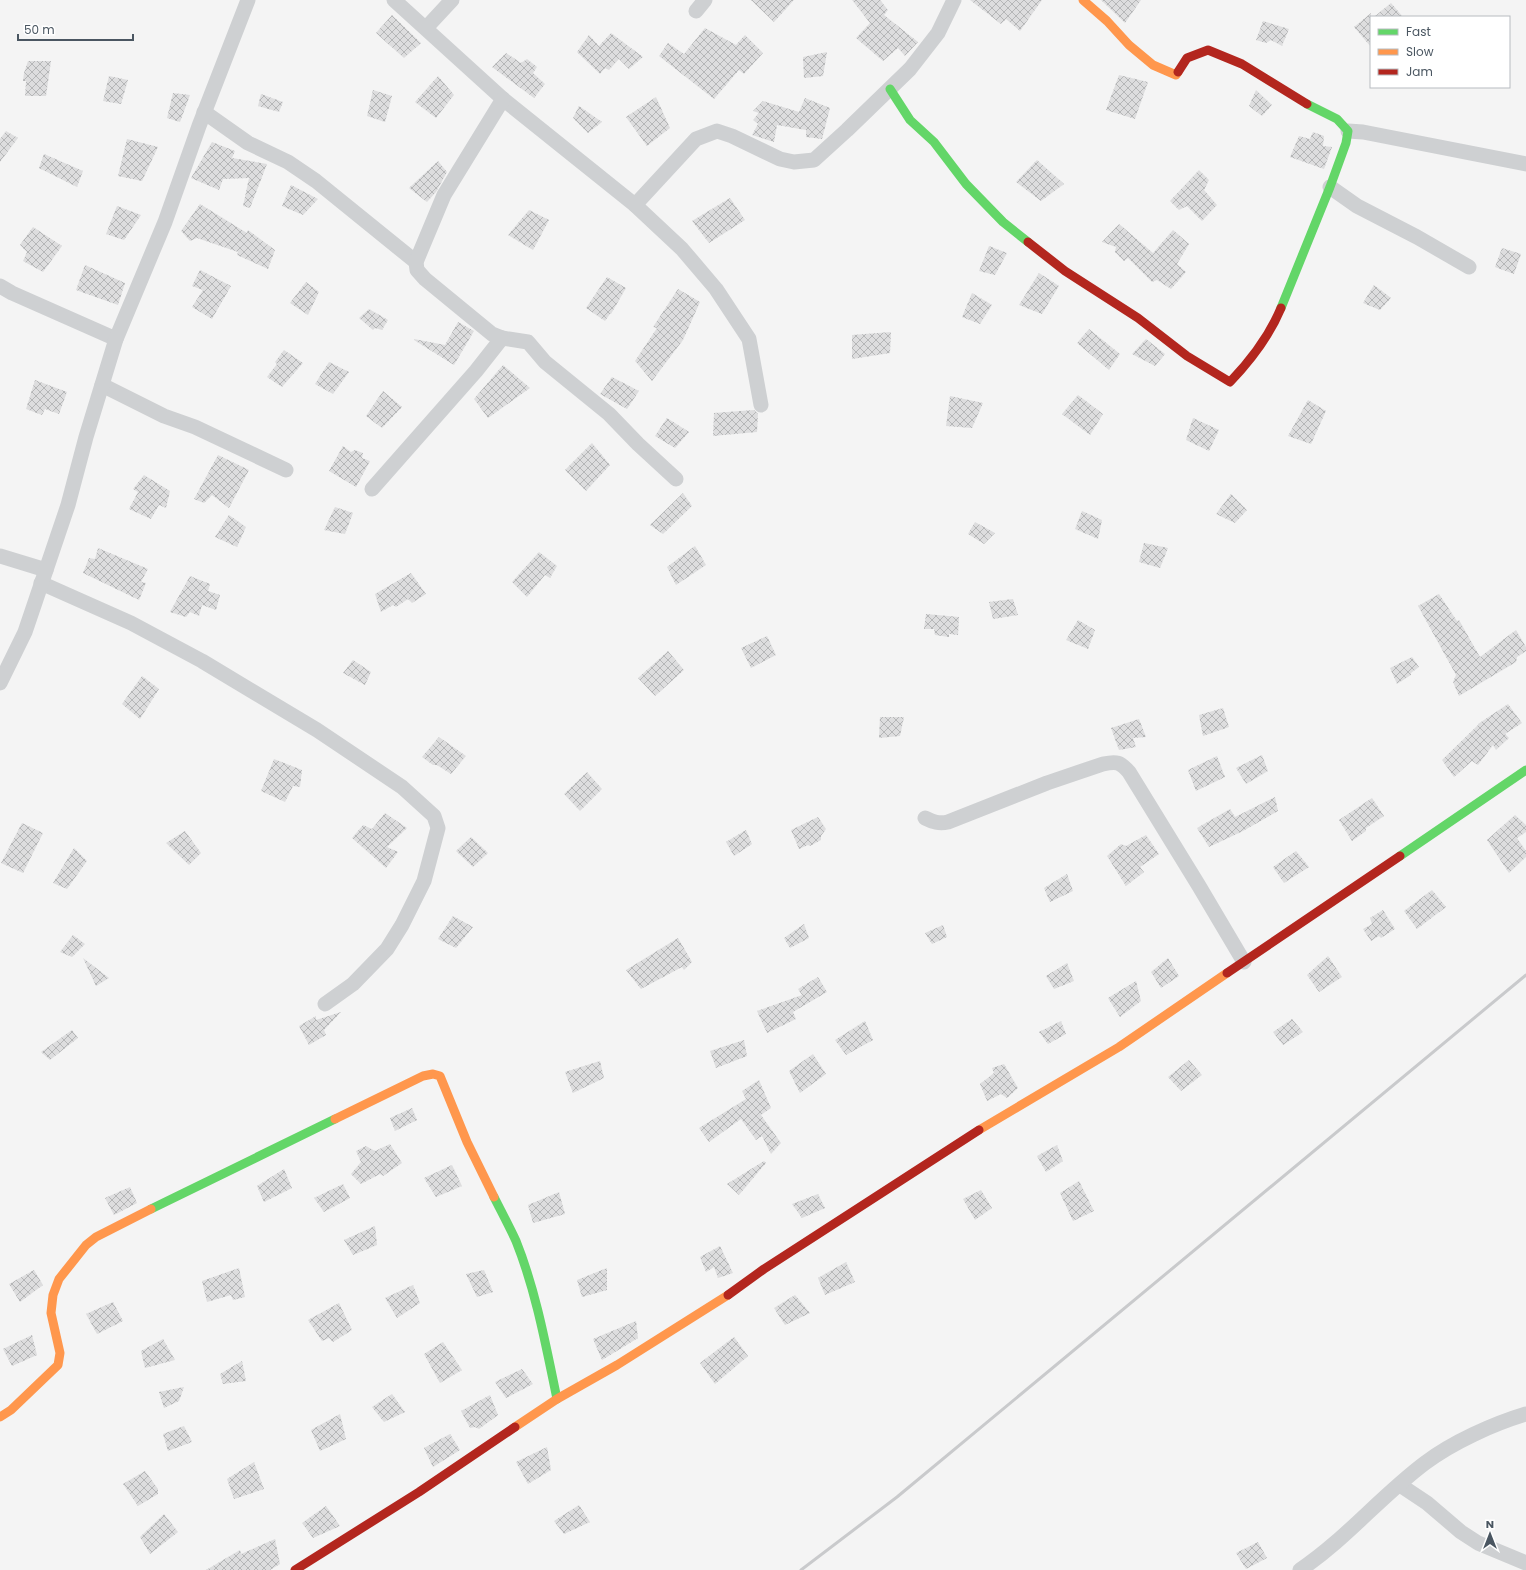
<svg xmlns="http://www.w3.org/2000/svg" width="1526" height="1570" font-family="Poppins,sans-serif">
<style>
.building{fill:url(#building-cross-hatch)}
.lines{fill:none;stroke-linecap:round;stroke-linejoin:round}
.street{stroke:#ced0d2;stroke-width:15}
.fast{stroke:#63d668;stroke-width:9}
.slow{stroke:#ff974d;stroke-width:9}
.jam{stroke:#b3261e;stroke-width:9}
.rail{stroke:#c9cacc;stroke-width:3}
</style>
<defs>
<pattern id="building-cross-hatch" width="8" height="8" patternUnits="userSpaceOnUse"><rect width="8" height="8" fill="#ddddde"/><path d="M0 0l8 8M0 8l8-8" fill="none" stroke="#b5b6b7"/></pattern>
</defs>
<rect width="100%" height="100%" fill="#f4f4f4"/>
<g class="building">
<polygon points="751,0 794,0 774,22"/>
<polygon points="852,0 880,0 888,10 884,15 918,42 905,56 898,48 883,61 856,38 870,23"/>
<polygon points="970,0 1042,0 1020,31 1006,19 1001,24"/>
<polygon points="1101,0 1141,0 1125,23"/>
<polygon points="1391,3 1403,17 1374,17"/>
<polygon points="1371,13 1371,47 1354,27"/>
<polygon points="392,15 421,43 404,58 376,33"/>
<polygon points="1263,21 1289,29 1282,46 1271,40 1266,43 1256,40"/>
<polygon points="705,28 736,45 745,35 763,53 744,74 739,70 714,99 659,56 668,43 684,54"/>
<polygon points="611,33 643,57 629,69 619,59 609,70 605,68 600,74 577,52 589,35 599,46"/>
<polygon points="827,52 823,76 804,78 803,57"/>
<polygon points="506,53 521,63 527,59 537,67 533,73 545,84 534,98 492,67"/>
<polygon points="28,61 51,61 46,96 25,96 26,81 23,81 24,73"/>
<polygon points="1119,75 1148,82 1135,119 1106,110"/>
<polygon points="109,76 128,80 121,104 103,101"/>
<polygon points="438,76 454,95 436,118 415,102"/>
<polygon points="373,90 392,96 385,122 367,116"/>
<polygon points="1256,90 1272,105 1262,116 1249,106"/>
<polygon points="173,93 190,95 180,122 167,118"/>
<polygon points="261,94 283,102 279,112 258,106"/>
<polygon points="656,97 670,128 647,146 626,117"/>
<polygon points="805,98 830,108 822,139 806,137 806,130 777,125 774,142 752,135 758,124 753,120 759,113 753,111 763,101 799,112"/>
<polygon points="579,106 602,122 588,133 573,118"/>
<polygon points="6,131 18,138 0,162 0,139"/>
<polygon points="1313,132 1324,136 1323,146 1332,147 1324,169 1290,157 1299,136 1310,139"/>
<polygon points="127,139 158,147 142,181 118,176"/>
<polygon points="212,142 235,151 232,158 267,164 250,208 243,206 249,178 223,179 219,190 191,178"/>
<polygon points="44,154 83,171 77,187 39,168"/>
<polygon points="1037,160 1064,184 1041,201 1016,182"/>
<polygon points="438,161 447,172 436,192 427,202 409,188"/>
<polygon points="1199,170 1209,180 1204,190 1217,205 1202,221 1187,206 1179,210 1170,201"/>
<polygon points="291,185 318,199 303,215 282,206"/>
<polygon points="730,198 745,220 709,243 692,221"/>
<polygon points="200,204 247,233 248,230 275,250 268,269 237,255 238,252 197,238 190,241 181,231"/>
<polygon points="117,206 141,215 124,240 106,234"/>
<polygon points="529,210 549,220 533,250 508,235"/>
<polygon points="1119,224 1153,253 1173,230 1189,244 1177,264 1186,272 1171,289 1157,280 1152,282 1128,258 1124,261 1115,252 1116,247 1102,242"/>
<polygon points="33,227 62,246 43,272 23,261 27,252 20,245"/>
<polygon points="989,246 1007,253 995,275 979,271"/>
<polygon points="1502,248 1521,254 1514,274 1495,267"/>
<polygon points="85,265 125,283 118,305 76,290"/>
<polygon points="200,270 231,286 212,319 192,307 203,290 192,286"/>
<polygon points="1039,273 1059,286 1042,314 1019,305"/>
<polygon points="607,277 626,288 611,314 610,314 605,321 586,308"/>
<polygon points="306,282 319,292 308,315 290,303"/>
<polygon points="1374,285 1391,298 1380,310 1363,303"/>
<polygon points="678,289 700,302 683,340 652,381 635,361 657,328 653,327"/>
<polygon points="972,293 992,305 980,324 962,317"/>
<polygon points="369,309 388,320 382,330 375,328 373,330 359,318"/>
<polygon points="458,322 474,331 454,365 414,340 414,339 445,345"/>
<polygon points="1089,329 1120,354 1109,370 1077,343"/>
<polygon points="891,332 890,353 852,359 852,335"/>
<polygon points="1146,339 1165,354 1155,366 1132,354"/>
<polygon points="284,350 303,363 282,387 267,377 277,364 275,362"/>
<polygon points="329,362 349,372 333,394 315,384"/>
<polygon points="503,365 530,388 488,418 474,399"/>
<polygon points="612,377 639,391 627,409 600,394"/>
<polygon points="35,380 67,392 59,414 45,409 42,415 26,409"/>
<polygon points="383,391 402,407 382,428 366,416"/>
<polygon points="1078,395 1103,414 1090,435 1062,414"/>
<polygon points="950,396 983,403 972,428 946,426"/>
<polygon points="1308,400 1326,411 1311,444 1288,436"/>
<polygon points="754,410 758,414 757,432 713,436 714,413"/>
<polygon points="667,418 689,432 675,448 655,436"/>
<polygon points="1193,418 1219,430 1209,451 1186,440"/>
<polygon points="592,443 610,465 586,491 565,470"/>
<polygon points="343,446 351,452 355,450 363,453 362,458 370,461 356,487 329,471"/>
<polygon points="218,455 249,470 229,508 212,495 204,503 194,499"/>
<polygon points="144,475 170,491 166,508 159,505 151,519 129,509 138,492 133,489"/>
<polygon points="683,493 692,506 663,534 650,525"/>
<polygon points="1231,494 1247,510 1235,523 1216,514"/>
<polygon points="335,507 353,513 345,534 324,530"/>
<polygon points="1082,511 1102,520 1098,539 1075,529"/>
<polygon points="229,515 246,527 237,547 215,537"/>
<polygon points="975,522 995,533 984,544 968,534"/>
<polygon points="1144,543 1168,548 1160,568 1139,562"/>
<polygon points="695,546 706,565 676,585 667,567"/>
<polygon points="98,548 148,569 141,582 146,583 139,600 83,573 89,558 95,559"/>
<polygon points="539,552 557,566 550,578 545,575 527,597 512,582"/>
<polygon points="411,573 426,594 412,603 408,599 396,607 393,605 381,612 375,594"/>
<polygon points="190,576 210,584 208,591 220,595 216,610 202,605 199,616 190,612 186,617 170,612"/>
<polygon points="1439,594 1457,621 1459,620 1480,657 1516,630 1526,647 1526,651 1517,657 1516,662 1459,696 1453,682 1456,675 1418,606"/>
<polygon points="1013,599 1018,615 993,619 989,602"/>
<polygon points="926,614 959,617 958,635 949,634 949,637 935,635 934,629 924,629"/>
<polygon points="1078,620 1095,630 1088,649 1066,640"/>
<polygon points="767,636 776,655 751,668 741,648"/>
<polygon points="668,651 684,670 655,696 638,678"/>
<polygon points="1412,657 1419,667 1411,673 1411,675 1397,684 1390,668"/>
<polygon points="353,660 371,672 365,685 343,673"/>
<polygon points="142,676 159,689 140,719 122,704"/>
<polygon points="1508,704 1522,723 1505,734 1509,738 1496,750 1493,745 1478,765 1472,761 1454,777 1442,760 1478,725 1478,724"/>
<polygon points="1223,708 1229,727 1203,736 1199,715"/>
<polygon points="880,717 904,717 900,736 879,738"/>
<polygon points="1139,719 1146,737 1133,738 1136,747 1119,750 1111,728"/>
<polygon points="439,737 466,756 451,774 437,765 433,765 422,757"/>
<polygon points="1262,755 1268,771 1246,784 1236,768"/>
<polygon points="1217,756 1225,777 1196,791 1188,770"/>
<polygon points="274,759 302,770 300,787 293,786 285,802 261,791"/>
<polygon points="587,772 602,789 580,811 564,794"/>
<polygon points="1275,797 1278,811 1243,831 1209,847 1197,828 1230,809 1235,817"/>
<polygon points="1372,798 1384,816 1366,828 1366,831 1352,841 1339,820"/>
<polygon points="385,813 407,828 387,847 398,852 386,868 352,838 363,825 372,829"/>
<polygon points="1515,815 1526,825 1526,832 1517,838 1526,851 1526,857 1509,873 1487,840"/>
<polygon points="818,817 826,829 821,836 821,840 810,846 808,845 799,849 791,830"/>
<polygon points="22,823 43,833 23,873 1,863"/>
<polygon points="746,830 752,844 734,856 726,842"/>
<polygon points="185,831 201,853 189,865 166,843"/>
<polygon points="1146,835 1159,854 1140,867 1144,872 1126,886 1107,856 1121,844 1126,846"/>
<polygon points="471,837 488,853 473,867 456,851"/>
<polygon points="74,848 87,861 67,889 53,883"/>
<polygon points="1296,851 1309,867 1284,883 1273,867"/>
<polygon points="1067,874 1073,891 1050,902 1044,888"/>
<polygon points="1432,890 1446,907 1417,929 1404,911"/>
<polygon points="1383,910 1395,929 1381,938 1379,936 1371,941 1363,929 1372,924 1370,918"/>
<polygon points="453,916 473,927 456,948 438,939"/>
<polygon points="804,924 809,938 790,948 784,938"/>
<polygon points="943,925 947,937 932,944 925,933"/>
<polygon points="73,935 85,944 72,957 60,952"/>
<polygon points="678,938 692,962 684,970 682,967 641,989 626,970"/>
<polygon points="1328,956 1342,977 1319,992 1307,975"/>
<polygon points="83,958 109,978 96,986"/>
<polygon points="1168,958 1179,976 1161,988 1151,972"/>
<polygon points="1067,963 1074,981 1054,989 1046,976"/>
<polygon points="818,977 827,992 793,1012 796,1019 767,1033 757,1011 802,995 798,989"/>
<polygon points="1136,981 1141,1001 1120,1017 1108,998"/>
<polygon points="341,1012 324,1030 326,1035 309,1045 299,1026 316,1016 316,1020"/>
<polygon points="1292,1019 1303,1032 1283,1045 1273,1032"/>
<polygon points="865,1021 873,1040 846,1055 835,1040"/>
<polygon points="1061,1021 1066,1034 1048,1044 1039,1032"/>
<polygon points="72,1030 78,1038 50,1060 41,1052"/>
<polygon points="744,1040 747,1056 716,1068 710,1051"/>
<polygon points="813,1054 826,1074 800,1093 789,1071"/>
<polygon points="1189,1060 1202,1075 1181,1091 1168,1077"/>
<polygon points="600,1061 604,1078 573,1093 565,1072"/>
<polygon points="1004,1064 1018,1088 1007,1098 1001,1094 987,1101 980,1084 994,1073 992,1068"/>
<polygon points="759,1080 771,1108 761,1115 781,1143 771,1154 762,1136 756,1140 741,1119 709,1142 699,1128 746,1099 742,1091"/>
<polygon points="412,1108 417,1120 395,1131 390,1118"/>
<polygon points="390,1144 402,1163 383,1176 380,1174 361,1184 351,1174 361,1162 356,1151 366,1146 375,1151"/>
<polygon points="1057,1145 1063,1161 1046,1172 1037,1156"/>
<polygon points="764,1161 766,1163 739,1195 727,1184"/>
<polygon points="452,1165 462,1186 436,1197 424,1178"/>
<polygon points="284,1169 292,1188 264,1202 257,1186"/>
<polygon points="1079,1181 1094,1211 1073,1221 1060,1193"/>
<polygon points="343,1184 350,1198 324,1212 314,1198"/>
<polygon points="130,1187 137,1203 114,1215 105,1198"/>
<polygon points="981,1190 992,1208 975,1220 963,1199"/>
<polygon points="559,1192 565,1214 533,1223 528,1205"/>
<polygon points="818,1194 825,1208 802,1218 792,1204"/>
<polygon points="375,1226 377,1245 353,1255 344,1240"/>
<polygon points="720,1246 733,1273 718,1278 714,1267 706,1272 700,1257"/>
<polygon points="846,1262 855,1282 825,1295 818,1278"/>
<polygon points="239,1268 245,1297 233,1300 231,1295 207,1302 202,1281"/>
<polygon points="607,1268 607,1290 582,1297 577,1280"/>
<polygon points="34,1270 43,1285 20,1302 9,1284"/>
<polygon points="484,1270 493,1292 477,1297 466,1274"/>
<polygon points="413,1285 420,1303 397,1318 385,1298"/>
<polygon points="795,1295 810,1313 785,1325 774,1308"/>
<polygon points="113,1302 123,1321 97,1334 86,1314"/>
<polygon points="339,1303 352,1330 333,1342 329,1338 322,1341 308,1320"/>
<polygon points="636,1321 638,1338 602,1360 593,1339"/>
<polygon points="32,1335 37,1355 12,1366 3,1349"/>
<polygon points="734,1337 748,1356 715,1384 700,1363"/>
<polygon points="163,1339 175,1360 145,1368 141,1351"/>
<polygon points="443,1342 462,1370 440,1383 424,1354"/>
<polygon points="242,1361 246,1381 223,1384 220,1374"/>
<polygon points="522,1369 533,1384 506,1398 495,1382"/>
<polygon points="184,1387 179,1401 164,1408 159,1392"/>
<polygon points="392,1394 405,1412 384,1422 372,1407"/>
<polygon points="490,1395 498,1415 479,1429 475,1427 470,1428 461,1411"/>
<polygon points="340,1414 346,1439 320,1451 311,1430"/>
<polygon points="184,1426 192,1442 168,1451 163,1434"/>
<polygon points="450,1434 460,1450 433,1467 424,1448"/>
<polygon points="547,1447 551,1470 528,1484 516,1462"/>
<polygon points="254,1462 264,1489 234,1499 227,1479"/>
<polygon points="145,1471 158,1489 158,1494 138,1506 123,1484"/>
<polygon points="579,1505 590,1522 564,1534 554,1521"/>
<polygon points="326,1506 340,1526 313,1538 302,1523"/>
<polygon points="164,1514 178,1532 150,1554 140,1537"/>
<polygon points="275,1539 280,1564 270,1570 206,1570 240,1550 241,1554"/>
<polygon points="1258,1542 1267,1558 1246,1569 1236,1553"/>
</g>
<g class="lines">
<g class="street">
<polyline points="394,0 503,99 635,205 682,249 716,289 749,339 761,405"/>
<polyline points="696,11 705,0"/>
<polyline points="426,28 452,0"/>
<polyline points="204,112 248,143 288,162 316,181 416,262"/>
<polyline points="1348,131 1363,132 1526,164"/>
<polyline points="1330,187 1357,206 1417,237 1469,267"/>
<polyline points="635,205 696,139 717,131 732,136 780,159 794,162 814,160 847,130 910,69 938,33 954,0"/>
<polyline points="0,286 12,293 116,339"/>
<polyline points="502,338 528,342 545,362 609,414 638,444 676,479"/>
<polyline points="102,385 164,416 195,427 286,470"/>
<polyline points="372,489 476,371 502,338 492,334 425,279 417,270 416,262 444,195 503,99"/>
<polyline points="0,556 46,570"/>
<polyline points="41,583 131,623 202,661 317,730 402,787 434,816 438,828 424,881 402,925 387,949 353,984 325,1004"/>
<polyline points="0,683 25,632 68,505 86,437 116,339 165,222 199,126 248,0"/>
<path d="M925 818C933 822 939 824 948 822L1047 783 1103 764C1117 761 1120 762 1129 772L1199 886 1244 962"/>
<polyline points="1400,1485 1427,1503 1461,1532 1478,1543 1526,1563"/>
<path d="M1300 1570C1346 1539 1381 1496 1425 1463 1453 1442 1493 1424 1526 1414"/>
</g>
<g class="fast">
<polyline points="890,89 910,120 934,142 966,184 1003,222 1028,242"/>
<polyline points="1281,308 1330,187 1346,143 1348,131 1337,119 1307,104"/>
<polyline points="1400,856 1526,770"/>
<path d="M494 1197C501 1211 509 1226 516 1241 536 1291 546 1346 557 1399"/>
<polyline points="151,1209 335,1119"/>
</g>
<g class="slow">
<polyline points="1083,0 1107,21 1129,45 1153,65 1176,75 1178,72"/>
<polyline points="335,1119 423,1076 433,1074 440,1076 467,1142 494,1197"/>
<polyline points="979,1130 1119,1047 1227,973"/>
<polyline points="0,1417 11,1410 58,1365 60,1353 51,1313 53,1295 59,1279 86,1245 96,1237 151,1209"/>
<polyline points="515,1427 557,1399 617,1365 728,1295"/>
</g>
<g class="jam">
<polyline points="1178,72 1187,58 1208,50 1242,64 1307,104"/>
<path d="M1028 242 1065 271 1138 318 1187 356 1230 382C1251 360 1269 337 1281 308"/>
<polyline points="1227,973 1400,856"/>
<polyline points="728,1295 764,1269 979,1130"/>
<polyline points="295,1570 419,1492 515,1427"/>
</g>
<polyline class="rail" points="801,1570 897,1497 1526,975"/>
</g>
<rect x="1370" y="16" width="140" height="72" fill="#ffffff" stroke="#b7bbc0"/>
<rect x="1378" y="29" width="20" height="6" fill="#63d668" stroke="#b7bbc0"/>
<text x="1406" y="36" font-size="12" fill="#4a5661">Fast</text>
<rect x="1378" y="49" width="20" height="6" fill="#ff974d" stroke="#b7bbc0"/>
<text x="1406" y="56" font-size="12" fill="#4a5661">Slow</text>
<rect x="1378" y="69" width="20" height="6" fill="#b3261e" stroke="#b7bbc0"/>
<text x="1406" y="76" font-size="12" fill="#4a5661">Jam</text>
<g transform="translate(1490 1534)" stroke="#ffffff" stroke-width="3" paint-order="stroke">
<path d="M0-3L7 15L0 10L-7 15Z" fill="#4a5661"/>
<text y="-6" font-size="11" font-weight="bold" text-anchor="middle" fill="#4a5661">N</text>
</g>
<path d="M18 34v6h115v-6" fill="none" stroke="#4a5661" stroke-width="2"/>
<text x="24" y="34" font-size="12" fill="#4a5661" stroke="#ffffff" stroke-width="3" paint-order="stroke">50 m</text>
</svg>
